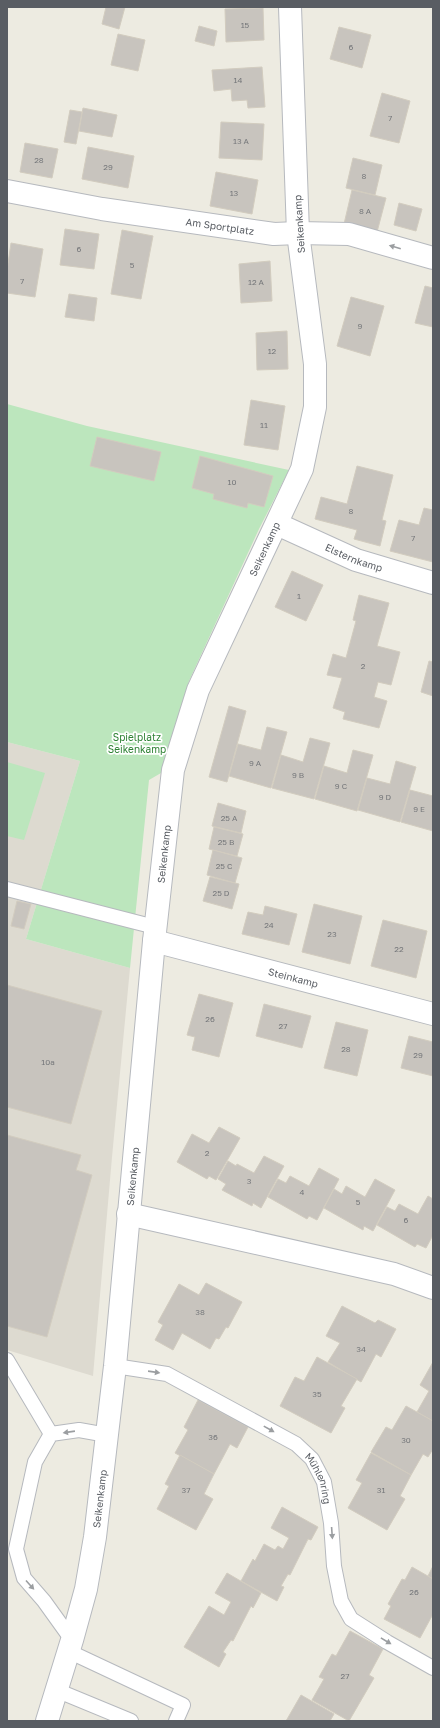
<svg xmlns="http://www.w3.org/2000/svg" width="440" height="1728" font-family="'Golos Text',sans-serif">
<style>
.education{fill:#dddad0}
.green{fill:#bce6bd}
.building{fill:#c8c4be;stroke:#d2ccbf}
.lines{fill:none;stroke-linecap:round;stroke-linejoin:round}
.lane-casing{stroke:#b6b9be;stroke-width:16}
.street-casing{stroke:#b6b9be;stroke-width:24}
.lane{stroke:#fff;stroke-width:14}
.street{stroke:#fff;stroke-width:22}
.oneway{fill:#9b9ea1}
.labels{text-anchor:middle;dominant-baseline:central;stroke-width:3.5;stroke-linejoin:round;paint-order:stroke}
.number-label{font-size:8px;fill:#75777a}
.street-label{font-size:10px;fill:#595d63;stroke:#fff}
.park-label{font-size:10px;fill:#308336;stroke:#fff}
</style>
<rect width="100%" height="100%" fill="#edebe1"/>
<polygon class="education" points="7,742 80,761 26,939 130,968 112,1157 93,1376 7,1350"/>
<g class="green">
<polygon points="7,404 87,426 289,470 259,529 189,681 161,773 149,780 130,968 26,939 80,761 7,742"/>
<polygon points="7,762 45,773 24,840 7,836"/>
</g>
<g class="building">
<polygon points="106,7 125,7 119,29 102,24"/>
<polygon points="263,8 264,40 226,42 225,9"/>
<polygon points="199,26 217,31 214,46 195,41"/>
<polygon points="339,27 371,35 362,68 330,59"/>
<polygon points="118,34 145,40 138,71 111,65"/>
<polygon points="262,67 265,107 248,108 247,100 232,101 231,89 214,91 212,70"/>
<polygon points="382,93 410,101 399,143 370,136"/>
<polygon points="83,108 117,115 112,137 79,131"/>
<polygon points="70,110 82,112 76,144 64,142"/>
<polygon points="221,122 264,124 262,160 219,158"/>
<polygon points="25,143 58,149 52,178 20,172"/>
<polygon points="88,147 134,156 128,188 82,179"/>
<polygon points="353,158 382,165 375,195 346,188"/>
<polygon points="216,172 258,180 252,214 210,206"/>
<polygon points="352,190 386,198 377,232 344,224"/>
<polygon points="399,203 422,209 416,231 394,225"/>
<polygon points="65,229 99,234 94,269 60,265"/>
<polygon points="122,230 153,236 141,299 111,294"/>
<polygon points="11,243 43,249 35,297 7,293 7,270"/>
<polygon points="270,261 272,301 241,303 239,264"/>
<polygon points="425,286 433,288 433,327 415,323"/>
<polygon points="69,294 97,298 94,321 65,317"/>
<polygon points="351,297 384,306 370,356 337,346"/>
<polygon points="287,331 288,369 257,370 256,333"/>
<polygon points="251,400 285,406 278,450 244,445"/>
<polygon points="97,437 161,452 154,481 90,466"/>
<polygon points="200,456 273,476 264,507 248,503 247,508 213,499 214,494 192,488"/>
<polygon points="357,466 393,475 382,520 386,521 380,546 354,539 357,530 315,519 321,497 347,504"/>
<polygon points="424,508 433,510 433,562 390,551 399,520 419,525"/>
<polygon points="292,571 323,585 306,621 275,607"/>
<polygon points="359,595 389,603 377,646 400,652 391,685 378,682 374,697 387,701 379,728 343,719 345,712 333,708 342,678 327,675 333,654 346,658 356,621 353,620"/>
<polygon points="429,661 433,662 433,696 421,692"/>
<polygon points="229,706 246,711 227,782 209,777"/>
<polygon points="267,727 287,732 271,788 229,776 238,744 261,750"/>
<polygon points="310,738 330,743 314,799 272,788 281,755 303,762"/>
<polygon points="353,750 373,755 357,811 315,799 324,766 347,773"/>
<polygon points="396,761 416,767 400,822 358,810 367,778 390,784"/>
<polygon points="410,790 433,796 433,831 401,822"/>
<polygon points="218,803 246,811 241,833 212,826"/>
<polygon points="214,827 243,834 237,856 209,849"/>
<polygon points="213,850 242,858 235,883 207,875"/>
<polygon points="210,877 239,884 232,909 203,901"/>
<polygon points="17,901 31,904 24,929 11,926"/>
<polygon points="314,904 362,916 350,964 302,952"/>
<polygon points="265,906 297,914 289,945 242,934 248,912 263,915"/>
<polygon points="383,920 427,931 416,978 371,966"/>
<polygon points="7,985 102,1011 71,1124 7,1107"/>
<polygon points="199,994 233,1003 219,1057 192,1050 195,1037 187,1035"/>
<polygon points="264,1004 311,1016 302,1048 256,1036"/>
<polygon points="336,1022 368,1030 357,1076 324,1068"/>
<polygon points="409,1036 433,1042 433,1076 401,1068"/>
<polygon points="219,1127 240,1138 216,1180 209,1176 207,1179 177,1162 192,1134 209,1143"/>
<polygon points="7,1135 81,1155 76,1170 92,1175 47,1337 7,1326"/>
<polygon points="264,1156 284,1166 261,1208 253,1203 252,1206 222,1190 226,1184 218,1179 228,1161 236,1166 237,1164 254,1173"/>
<polygon points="319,1168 339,1179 317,1220 309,1216 307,1219 268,1197 278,1179 286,1183 290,1176 309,1186"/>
<polygon points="375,1179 395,1190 373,1231 364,1226 363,1230 324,1208 334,1189 342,1194 346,1186 365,1197"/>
<polygon points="428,1196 433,1199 433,1235 426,1248 417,1244 415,1247 377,1225 387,1207 395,1211 399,1204 418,1214"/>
<polygon points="206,1283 242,1302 228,1328 226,1327 219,1339 216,1338 210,1349 182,1333 173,1350 155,1340 163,1325 158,1322 179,1284 199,1295"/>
<polygon points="342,1306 375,1323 378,1320 396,1329 381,1357 376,1354 361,1382 328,1362 340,1343 326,1336"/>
<polygon points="317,1357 357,1379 341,1406 345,1408 331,1433 280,1406 295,1377 304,1381"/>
<polygon points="433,1362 433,1421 417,1412 429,1391 420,1385"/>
<polygon points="198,1400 248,1427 237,1448 230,1444 214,1474 175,1453 188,1430 184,1427"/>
<polygon points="406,1406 433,1421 433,1449 428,1457 423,1454 411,1475 371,1452 386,1427 392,1430"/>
<polygon points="371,1453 411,1475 400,1496 405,1499 387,1530 348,1508 362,1483 356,1480"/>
<polygon points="180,1455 214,1474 204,1494 213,1499 196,1530 157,1509 169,1486 165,1484"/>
<polygon points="282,1507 318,1527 311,1540 308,1539 290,1575 288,1574 281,1586 284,1587 277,1601 241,1581 253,1559 255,1561 264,1544 275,1550 278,1546 283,1549 289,1538 271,1528"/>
<polygon points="433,1566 433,1579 428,1576"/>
<polygon points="412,1567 433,1579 433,1614 420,1638 384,1619 391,1606 388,1604 402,1579 405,1580"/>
<polygon points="227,1573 261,1593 253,1608 251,1606 233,1641 231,1640 223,1652 226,1654 219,1667 184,1647 209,1606 224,1615 231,1602 215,1593"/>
<polygon points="350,1631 383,1649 369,1675 374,1678 349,1721 312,1700 324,1679 319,1677 332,1654 336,1656"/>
<polygon points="301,1695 334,1714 330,1721 286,1721"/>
</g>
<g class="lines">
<defs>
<g id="lane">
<polyline points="7,889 155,927"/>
<polyline points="7,1360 51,1434"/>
<path id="s1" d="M115 1366 167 1374 296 1444 312 1459 324 1482 331 1523 334 1566 341 1601 351 1619 387 1642 433 1668"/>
<polyline points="72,1640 44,1601 24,1578 16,1549 35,1462 51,1434 79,1430 107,1435"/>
<polyline points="68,1651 183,1705 176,1721"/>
<polyline points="56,1690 131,1721"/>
</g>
<g id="street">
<path id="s2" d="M7 191 102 209 274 234 298 233 349 234 433 258"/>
<path id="s3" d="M277 524 356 560 433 583"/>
<path id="s4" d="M154 941 433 1014"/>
<polyline points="128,1214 394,1274 433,1288"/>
<path id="s5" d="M47 1721 72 1640 86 1589 95 1537 115 1366 154 941 173 770 198 690 302 469 315 407V364L298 233 290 7"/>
</g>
</defs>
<use href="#lane" class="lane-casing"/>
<use href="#street" class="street-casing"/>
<use href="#lane" class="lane"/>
<use href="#street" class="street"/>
</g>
<defs><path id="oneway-solid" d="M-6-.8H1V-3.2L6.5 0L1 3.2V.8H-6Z"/></defs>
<g class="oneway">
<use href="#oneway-solid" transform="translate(395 247) rotate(-164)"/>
<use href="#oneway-solid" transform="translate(154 1372) rotate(8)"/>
<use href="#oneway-solid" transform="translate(269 1429) rotate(29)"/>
<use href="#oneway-solid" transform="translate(69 1432) rotate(172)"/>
<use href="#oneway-solid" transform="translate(332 1533) rotate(86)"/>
<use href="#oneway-solid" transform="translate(30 1585) rotate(48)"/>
<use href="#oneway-solid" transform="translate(386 1641) rotate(31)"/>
</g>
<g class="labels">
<g class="number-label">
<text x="245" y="25">15</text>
<text x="351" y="47">6</text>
<text x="238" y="80">14</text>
<text x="390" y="118">7</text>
<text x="241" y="141">13 A</text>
<text x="39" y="160">28</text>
<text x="108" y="167">29</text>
<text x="364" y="176">8</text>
<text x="234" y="193">13</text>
<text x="365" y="211">8 A</text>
<text x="79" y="249">6</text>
<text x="132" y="265">5</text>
<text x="22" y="281">7</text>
<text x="256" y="282">12 A</text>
<text x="360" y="326">9</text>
<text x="272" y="351">12</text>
<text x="264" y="425">11</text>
<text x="232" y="482">10</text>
<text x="351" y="511">8</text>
<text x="413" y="538">7</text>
<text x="299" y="596">1</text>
<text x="363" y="666">2</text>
<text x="255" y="763">9 A</text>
<text x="298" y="775">9 B</text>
<text x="341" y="786">9 C</text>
<text x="385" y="797">9 D</text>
<text x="419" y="809">9 E</text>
<text x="229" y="818">25 A</text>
<text x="226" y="842">25 B</text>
<text x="224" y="866">25 C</text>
<text x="221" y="893">25 D</text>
<text x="269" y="925">24</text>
<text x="332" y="934">23</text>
<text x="399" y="949">22</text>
<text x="210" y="1019">26</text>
<text x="283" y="1026">27</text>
<text x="346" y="1049">28</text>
<text x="418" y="1055">29</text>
<text x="48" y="1062">10a</text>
<text x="207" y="1153">2</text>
<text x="249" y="1181">3</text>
<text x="302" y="1192">4</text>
<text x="358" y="1202">5</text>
<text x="406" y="1220">6</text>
<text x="200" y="1312">38</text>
<text x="361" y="1349">34</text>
<text x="317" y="1394">35</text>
<text x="213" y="1437">36</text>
<text x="406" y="1440">30</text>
<text x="186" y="1490">37</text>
<text x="381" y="1490">31</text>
<text x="414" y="1592">26</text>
<text x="345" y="1676">27</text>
</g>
<g class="street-label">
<text transform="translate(299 224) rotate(-94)">Seikenkamp</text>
<text stroke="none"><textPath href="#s2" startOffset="216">Am Sportplatz</textPath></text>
<text stroke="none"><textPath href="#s5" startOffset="1201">Seikenkamp</textPath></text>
<text stroke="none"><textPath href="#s3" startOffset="84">Elsternkamp</textPath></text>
<text stroke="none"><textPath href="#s5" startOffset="877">Seikenkamp</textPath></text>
<text stroke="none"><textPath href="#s4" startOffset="144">Steinkamp</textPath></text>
<text stroke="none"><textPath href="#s5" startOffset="553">Seikenkamp</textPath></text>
<text stroke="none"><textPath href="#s1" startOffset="242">Mühlenring</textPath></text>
<text stroke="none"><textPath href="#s5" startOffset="229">Seikenkamp</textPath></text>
</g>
<g class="park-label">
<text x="137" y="737">Spielplatz<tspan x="137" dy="12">Seikenkamp</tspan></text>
</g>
</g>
<rect width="440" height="1728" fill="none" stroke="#595d63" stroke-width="16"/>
</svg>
